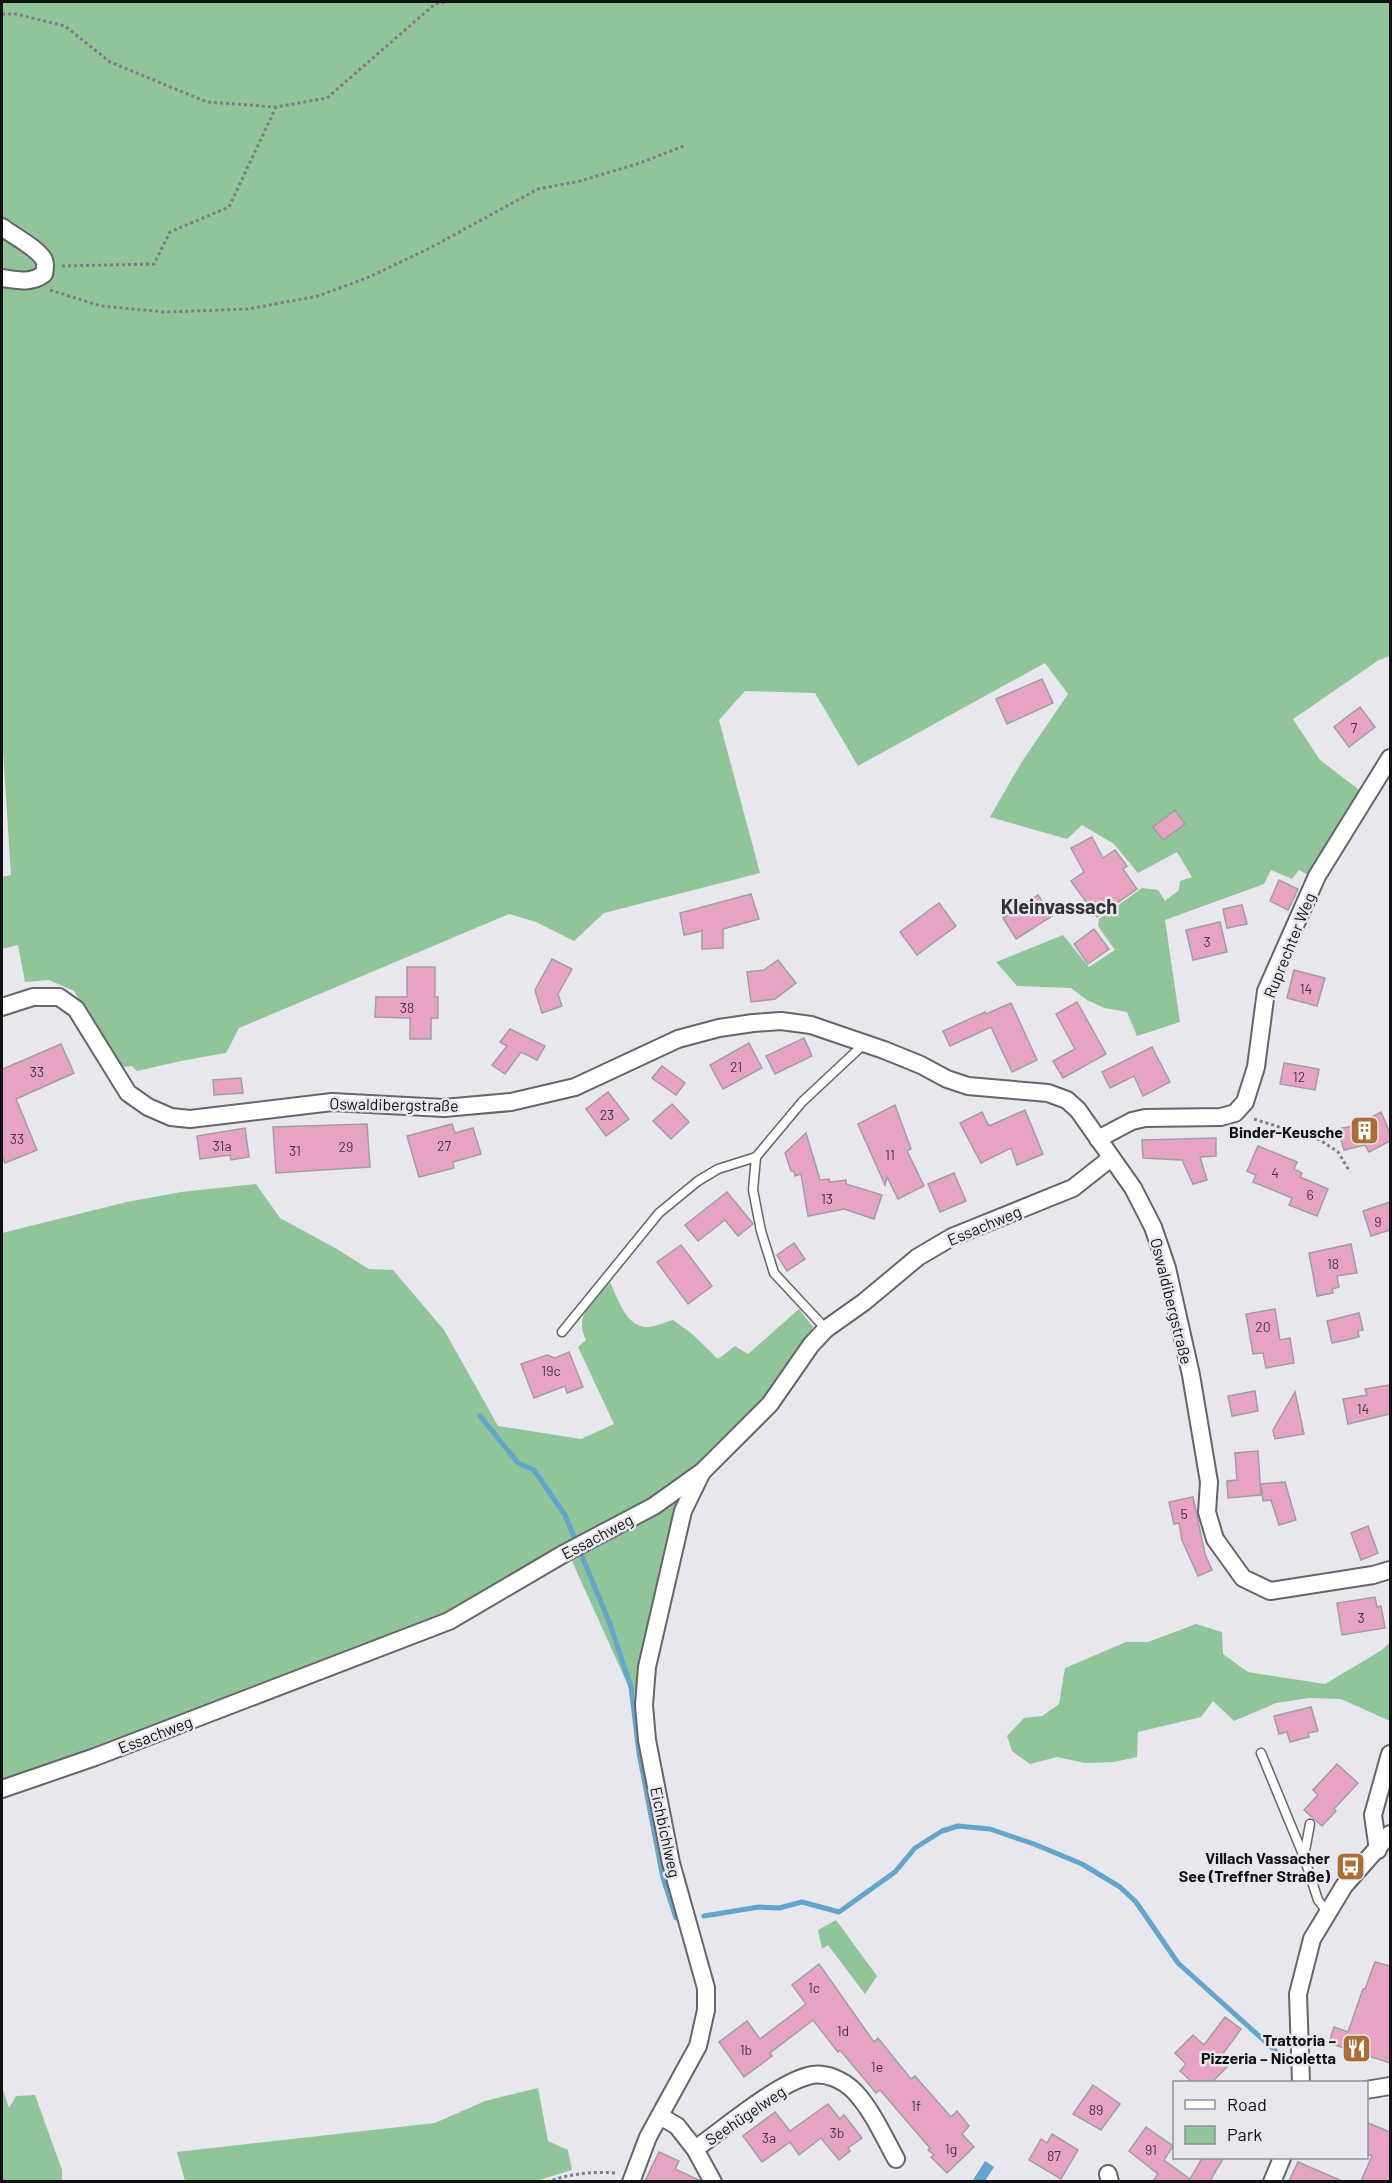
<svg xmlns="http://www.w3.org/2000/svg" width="1392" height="2183" font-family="Barlow,sans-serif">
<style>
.green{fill:#90c599}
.water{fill:#64a5cd}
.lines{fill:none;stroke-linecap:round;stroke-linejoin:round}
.stream{stroke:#64a5cd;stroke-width:5}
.building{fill:#e7a3c3;stroke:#a29d9f;stroke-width:1.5}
.service-casing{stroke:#65656a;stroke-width:11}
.minor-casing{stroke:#65656a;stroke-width:20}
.path{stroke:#7e7e82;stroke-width:3;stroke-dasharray:3 3;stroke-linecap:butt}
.service{stroke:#fff;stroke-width:8}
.minor{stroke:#fff;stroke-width:16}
.labels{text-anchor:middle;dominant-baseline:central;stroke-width:5;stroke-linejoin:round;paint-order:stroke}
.number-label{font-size:14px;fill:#46363f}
.street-label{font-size:16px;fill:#111113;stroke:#e7e7ed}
.poi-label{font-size:16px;font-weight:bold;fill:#111113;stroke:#e7e7ed;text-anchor:end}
.quarter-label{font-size:20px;font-weight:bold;fill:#323236;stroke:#e7e7ed}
</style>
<rect width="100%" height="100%" fill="#e7e7ed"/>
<g class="green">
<polygon points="2,2 1390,2 1390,656 1379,660 1293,719 1320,760 1362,792 1310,876 1299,870 1292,879 1271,870 1264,884 1165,920 1180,1022 1137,1036 1127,1012 1104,1008 1087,1000 1071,988 1017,986 996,962 1063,935 1089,967 1115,950 1098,926 1099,919 1142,888 1158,890 1165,901 1179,890 1180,881 1192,877 1177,852 1138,873 1114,844 1082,825 1067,839 990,817 1021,763 1068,694 1045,663 858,766 815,693 745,691 719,720 760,873 604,913 574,941 536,922 509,914 239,1028 226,1053 181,1061 137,1071 132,1066 122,1067 74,991 49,980 25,982 18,945 2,949 2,877 11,875 2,736"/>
<path d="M256 1184 280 1218 335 1248 369 1269 393 1270 444 1330 498 1426 581 1439 614 1424 578 1347 586 1340C573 1315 594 1301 610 1282 618 1299 627 1329 649 1327 657 1326 666 1322 673 1320L691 1333 718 1359 735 1346 748 1354 799 1309 813 1327 789 1369 705 1460 623 1516 473 1602 324 1662 82 1755 2 1782V1233L127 1202 181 1192Z"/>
<polygon points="688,1484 637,1691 632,1694 571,1559"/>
<polygon points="1196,1624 1222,1632 1223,1654 1248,1672 1325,1684 1382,1650 1390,1642 1390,1721 1341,1699 1309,1698 1276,1703 1234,1721 1213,1701 1201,1717 1138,1732 1137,1757 1114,1762 1085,1763 1057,1757 1030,1764 1012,1751 1007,1736 1024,1718 1042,1716 1059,1704 1065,1668 1126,1642 1148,1642"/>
<polygon points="836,1920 877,1976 865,1994 828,1945 822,1949 818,1930"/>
<polygon points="2,2087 9,2108 16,2096 35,2095 62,2170 62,2181 2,2181"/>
<polygon points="538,2088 548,2141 568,2150 572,2170 536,2181 185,2181 177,2152 435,2123 485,2101"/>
</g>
<polygon class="water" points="985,2161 994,2167 985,2181 973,2180"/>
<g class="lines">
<g class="stream">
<polyline points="480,1416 518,1463 534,1470 565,1515 610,1624 631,1687 639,1753 663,1878 676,1918"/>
<polyline points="704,1916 759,1907 779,1908 802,1902 839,1912 895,1872 915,1848 942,1831 958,1826 990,1829 1034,1844 1082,1864 1120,1887 1136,1902 1178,1963 1289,2063"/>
</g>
</g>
<g class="building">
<polygon points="1042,679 1053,703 1007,724 996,699"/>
<polygon points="1360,707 1375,727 1349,747 1334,727"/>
<polygon points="1175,810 1185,824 1163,840 1153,827"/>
<polygon points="1092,837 1103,858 1115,850 1127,866 1123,869 1137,889 1097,917 1071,881 1084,872 1071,848"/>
<polygon points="1279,880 1298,889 1288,910 1270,901"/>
<polygon points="751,894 759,919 723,929 723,948 702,949 702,931 684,935 680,913"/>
<polygon points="1038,895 1052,916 1016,939 1003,918"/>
<polygon points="939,903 956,926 917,955 900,932"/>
<polygon points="1242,905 1247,924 1227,928 1223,909"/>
<polygon points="1220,922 1227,952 1193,960 1186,930"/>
<polygon points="1094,929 1109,949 1088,964 1074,944"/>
<polygon points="552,959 572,969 558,994 562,1006 542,1013 535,990"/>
<polygon points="778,960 796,983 775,999 751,1002 747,972 764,970"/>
<polygon points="407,967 435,967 435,997 438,997 438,1018 431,1018 431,1039 410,1039 410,1018 375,1017 376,997 407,997"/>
<polygon points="1294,970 1325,978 1317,1006 1287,998"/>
<polygon points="1077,1002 1106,1054 1063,1078 1053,1061 1075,1049 1056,1014"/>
<polygon points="1011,1003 1037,1060 1012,1072 991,1027 950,1046 943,1031 985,1012 986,1014"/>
<polygon points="510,1029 545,1046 537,1060 521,1052 505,1074 492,1065 507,1046 500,1042"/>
<polygon points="804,1038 812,1056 775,1074 766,1056"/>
<polygon points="749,1043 762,1068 723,1089 710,1065"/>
<polygon points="61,1044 74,1073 16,1099 37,1150 5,1163 2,1155 2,1065 3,1069"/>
<polygon points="1152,1047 1170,1082 1143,1096 1134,1076 1110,1088 1102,1072"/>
<polygon points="1284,1063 1319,1069 1315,1090 1280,1084"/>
<polygon points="662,1066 685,1083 676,1095 652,1078"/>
<polygon points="241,1078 243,1093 214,1095 213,1080"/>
<polygon points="608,1092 629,1119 606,1136 586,1109"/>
<polygon points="672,1104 689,1122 671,1139 653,1121"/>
<polygon points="895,1105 911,1149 907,1151 924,1186 898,1199 887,1177 885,1185 858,1124"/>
<polygon points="1025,1110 1043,1154 1017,1165 1011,1148 981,1163 960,1123 982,1112 989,1126"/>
<polygon points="1381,1112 1390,1133 1390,1141 1369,1152 1365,1145 1344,1150 1338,1129 1357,1125"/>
<polygon points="367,1124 370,1167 276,1173 273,1127"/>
<polygon points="452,1124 455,1133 473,1128 481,1154 453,1162 454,1168 419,1177 407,1136"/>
<polygon points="245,1128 249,1157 231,1160 230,1155 200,1159 197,1136"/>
<polygon points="806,1133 820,1180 829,1179 830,1182 846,1180 846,1184 882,1195 874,1219 844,1209 808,1216 801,1174 795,1176 794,1171 791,1171 785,1153"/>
<polygon points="1216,1138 1216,1156 1200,1157 1207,1180 1193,1184 1182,1160 1143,1158 1142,1140"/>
<polygon points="1258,1146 1297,1162 1294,1169 1302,1173 1300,1177 1328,1189 1317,1216 1289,1205 1292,1198 1253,1182 1256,1175 1247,1171"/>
<polygon points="954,1173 966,1201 940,1212 928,1184"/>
<polygon points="727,1192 753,1224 738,1236 725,1220 698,1241 685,1225"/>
<polygon points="1390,1202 1390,1230 1371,1236 1363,1211"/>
<polygon points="794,1243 805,1259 787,1271 777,1255"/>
<polygon points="1351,1244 1357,1273 1337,1276 1339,1287 1332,1289 1333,1293 1317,1296 1309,1253"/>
<polygon points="681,1245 712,1286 688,1304 657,1262"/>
<polygon points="1275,1309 1280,1340 1290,1338 1294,1363 1266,1368 1263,1353 1253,1354 1246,1314"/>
<polygon points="1359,1313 1363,1330 1358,1331 1359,1337 1332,1343 1327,1321"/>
<polygon points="569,1352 583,1387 567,1393 565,1386 534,1398 521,1364 547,1355 555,1358"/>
<polygon points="1390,1385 1390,1414 1348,1424 1343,1399 1367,1395 1365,1389"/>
<polygon points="1255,1391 1258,1411 1232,1416 1228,1396"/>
<polygon points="1295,1392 1304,1434 1275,1439 1273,1430"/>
<polygon points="1258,1451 1261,1495 1228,1498 1227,1481 1237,1480 1235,1453"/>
<polygon points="1285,1482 1296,1520 1279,1525 1271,1500 1263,1501 1261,1484"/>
<polygon points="1193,1497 1205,1554 1212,1570 1198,1576 1182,1540 1179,1523 1174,1524 1169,1502"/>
<polygon points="1368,1526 1378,1553 1361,1560 1351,1533"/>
<polygon points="1375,1597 1377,1607 1381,1606 1385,1628 1342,1635 1337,1603"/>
<polygon points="1311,1707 1318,1731 1308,1733 1309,1737 1290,1742 1287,1732 1279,1734 1274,1716"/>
<polygon points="1337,1764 1358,1783 1334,1809 1336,1811 1322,1826 1304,1810 1318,1795 1313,1790"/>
<polygon points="1375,1962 1390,1966 1390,2063 1329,2043 1334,2027 1348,2032 1363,1989 1365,1989"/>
<polygon points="819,1964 874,2042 878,2038 911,2079 915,2076 951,2117 957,2111 969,2126 962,2134 974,2147 947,2173 931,2157 934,2155 928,2150 930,2148 880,2090 876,2093 840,2050 838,2052 813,2020 770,2053 772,2056 744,2077 719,2042 747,2021 760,2039 806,2004 792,1985"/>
<polygon points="1225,2017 1241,2029 1219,2059 1227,2067 1212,2082 1192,2082 1180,2071 1186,2064 1175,2053 1193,2035 1204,2045"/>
<polygon points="1093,2085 1120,2104 1101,2130 1073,2114"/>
<polygon points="828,2104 840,2119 844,2115 862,2138 848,2148 850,2151 839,2160 821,2138 799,2155 790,2142 762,2162 743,2136 775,2112 790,2131"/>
<polygon points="1366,2122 1390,2132 1390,2181 1361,2181 1372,2156 1366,2154"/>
<polygon points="1146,2127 1173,2146 1164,2160 1190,2179 1203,2157 1224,2157 1210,2181 1153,2181 1158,2174 1129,2151"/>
<polygon points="1052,2134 1078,2150 1061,2179 1029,2160 1041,2139 1047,2143"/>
<polygon points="659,2152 679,2161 675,2169 701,2181 645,2181"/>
<polygon points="1298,2162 1342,2181 1289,2181"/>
</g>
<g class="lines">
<defs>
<g id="service">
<polyline points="756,1157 753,1190 761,1231 774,1273 826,1329"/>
<polyline points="562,1332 659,1213 698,1181 718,1169 756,1157 802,1102 864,1044"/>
<polyline points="1261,1753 1304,1857 1318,1900 1328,1913"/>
<polyline points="1304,1856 1310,1824"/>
</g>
<g id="minor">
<path d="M2 227C12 235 39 249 44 260 46 265 45 269 44 274 30 284 17 280 2 278"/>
<polyline points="2,1007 33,997 59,997 76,1009 128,1093 148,1107 171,1117 190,1119 332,1102 444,1108 511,1102 575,1087 678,1039 719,1028 753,1023 781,1021 811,1025 884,1050 921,1065 947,1079 968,1086 1048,1093 1067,1100 1078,1110 1133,1188 1153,1227 1167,1268 1191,1375 1209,1482 1207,1512 1215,1539 1243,1578 1270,1591 1373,1575 1390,1570"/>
<polyline points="1098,1139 1132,1121 1145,1118 1221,1117 1235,1113 1245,1102 1256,1067 1266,991 1317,876 1390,758"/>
<polyline points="2,1789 95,1757 449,1621 565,1553 654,1506 703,1471 770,1404 811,1345 826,1329 864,1302 918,1257 952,1237 1073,1188 1111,1158"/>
<polyline points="1378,1850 1373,1815 1390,1754"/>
<polyline points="1301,2082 1298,1994 1312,1939 1344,1886 1390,1834"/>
<polyline points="1366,2090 1390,2086"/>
<polyline points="660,2116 677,2126 695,2149 713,2182"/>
<path d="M695 2149C725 2128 775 2085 808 2076 824 2071 844 2080 855 2092 872 2110 884 2137 896 2159"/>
<polyline points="1108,2174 1110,2182"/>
<polyline points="631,2182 648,2137 698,2046 706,2010 706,1988 671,1863 647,1740 644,1705 647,1667 683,1511 701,1474"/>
<polyline points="1272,2182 1282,2158"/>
</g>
</defs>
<use href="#service" class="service-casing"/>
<use href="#minor" class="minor-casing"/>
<g class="path">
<polyline points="2,14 16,14 65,26 110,62 207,102 276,107 327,98 435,4 446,2"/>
<polyline points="62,266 154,264 170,232 229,207 276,107"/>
<polyline points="50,290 101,306 165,312 248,309 318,296 369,277 430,248 538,189 580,181 640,163 686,145"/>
<polyline points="1254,1119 1320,1140 1338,1152 1350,1172"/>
<path d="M547 2182C569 2174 592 2171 616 2173"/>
</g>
<use href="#service" class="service"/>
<use href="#minor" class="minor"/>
</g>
<defs>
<symbol id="building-square" viewBox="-11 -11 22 22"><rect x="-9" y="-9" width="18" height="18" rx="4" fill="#ab6d33" stroke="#e7e7ed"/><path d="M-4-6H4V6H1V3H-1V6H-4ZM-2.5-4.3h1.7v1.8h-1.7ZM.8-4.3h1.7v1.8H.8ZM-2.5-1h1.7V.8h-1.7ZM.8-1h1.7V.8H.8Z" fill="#fff"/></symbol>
<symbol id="bus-square" viewBox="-11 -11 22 22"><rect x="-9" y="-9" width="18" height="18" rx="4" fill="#ab6d33" stroke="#e7e7ed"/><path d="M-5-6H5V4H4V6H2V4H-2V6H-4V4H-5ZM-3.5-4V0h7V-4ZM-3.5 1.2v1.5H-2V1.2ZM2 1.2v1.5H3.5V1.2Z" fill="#fff"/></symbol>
<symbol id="restaurant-square" viewBox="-11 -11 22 22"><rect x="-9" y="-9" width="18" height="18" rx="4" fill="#ab6d33" stroke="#e7e7ed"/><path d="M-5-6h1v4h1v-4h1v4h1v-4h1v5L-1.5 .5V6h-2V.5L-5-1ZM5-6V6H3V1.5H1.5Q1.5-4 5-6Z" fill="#fff"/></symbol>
</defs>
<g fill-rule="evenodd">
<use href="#building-square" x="1348" y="1114" width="33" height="33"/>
<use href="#bus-square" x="1334" y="1850" width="33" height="33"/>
<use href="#restaurant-square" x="1340" y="2032" width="33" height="33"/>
</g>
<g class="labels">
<g class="number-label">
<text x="1354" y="727">7</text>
<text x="1207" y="941">3</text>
<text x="1306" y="988">14</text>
<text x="407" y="1007">38</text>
<text x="736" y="1066">21</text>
<text x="37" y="1071">33</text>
<text x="1299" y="1076">12</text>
<text x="607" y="1114">23</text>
<text x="17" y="1138">33</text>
<text x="222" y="1145">31a</text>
<text x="444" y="1145">27</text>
<text x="346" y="1146">29</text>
<text x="295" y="1150">31</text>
<text x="890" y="1154">11</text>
<text x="1275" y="1172">4</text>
<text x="1310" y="1194">6</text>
<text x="827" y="1198">13</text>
<text x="1378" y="1221">9</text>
<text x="1333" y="1263">18</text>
<text x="1263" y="1326">20</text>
<text x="551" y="1370">19c</text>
<text x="1363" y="1408">14</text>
<text x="1184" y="1513">5</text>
<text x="1361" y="1617">3</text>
<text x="814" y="1987">1c</text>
<text x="843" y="2030">1d</text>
<text x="746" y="2049">1b</text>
<text x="877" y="2066">1e</text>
<text x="916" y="2105">1f</text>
<text x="1096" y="2109">89</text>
<text x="837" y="2132">3b</text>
<text x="769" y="2137">3a</text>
<text x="951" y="2148">1g</text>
<text x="1151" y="2149">91</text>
<text x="1054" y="2155">87</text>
</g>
<g class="street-label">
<text transform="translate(1289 945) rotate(-68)">Ruprechter Weg</text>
<text transform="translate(394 1104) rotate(1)">Oswaldibergstraße</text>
<text transform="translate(984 1225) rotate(-23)">Essachweg</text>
<text transform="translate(1172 1301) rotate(76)">Oswaldibergstraße</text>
<text transform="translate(597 1536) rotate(-28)">Essachweg</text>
<text transform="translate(155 1734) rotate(-21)">Essachweg</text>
<text transform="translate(666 1832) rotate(78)">Eichbichlweg</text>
<text transform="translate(745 2115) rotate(-34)">Seehügelweg</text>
</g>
<g class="poi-label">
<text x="1343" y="1131">Binder-Keusche</text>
<text x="1330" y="1857">Villach Vassacher<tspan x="1330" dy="18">See (Treffner Straße)</tspan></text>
<text x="1336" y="2039">Trattoria –<tspan x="1336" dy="18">Pizzeria – Nicoletta</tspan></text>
</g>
<g class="quarter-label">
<text x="1059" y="906">Kleinvassach</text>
</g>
</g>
<rect width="1392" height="2183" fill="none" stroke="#111113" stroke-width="6"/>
<rect x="1173" y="2081" width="195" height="78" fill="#e7e7ed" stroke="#919196" stroke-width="1.5"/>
<rect x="1185" y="2100" width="30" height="9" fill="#ffffff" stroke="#919196" stroke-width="1.5"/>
<text x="1227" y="2111" font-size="18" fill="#111113">Road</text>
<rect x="1185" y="2126" width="30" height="18" fill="#90c599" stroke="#919196" stroke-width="1.5"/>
<text x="1227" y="2141" font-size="18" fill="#111113">Park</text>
</svg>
